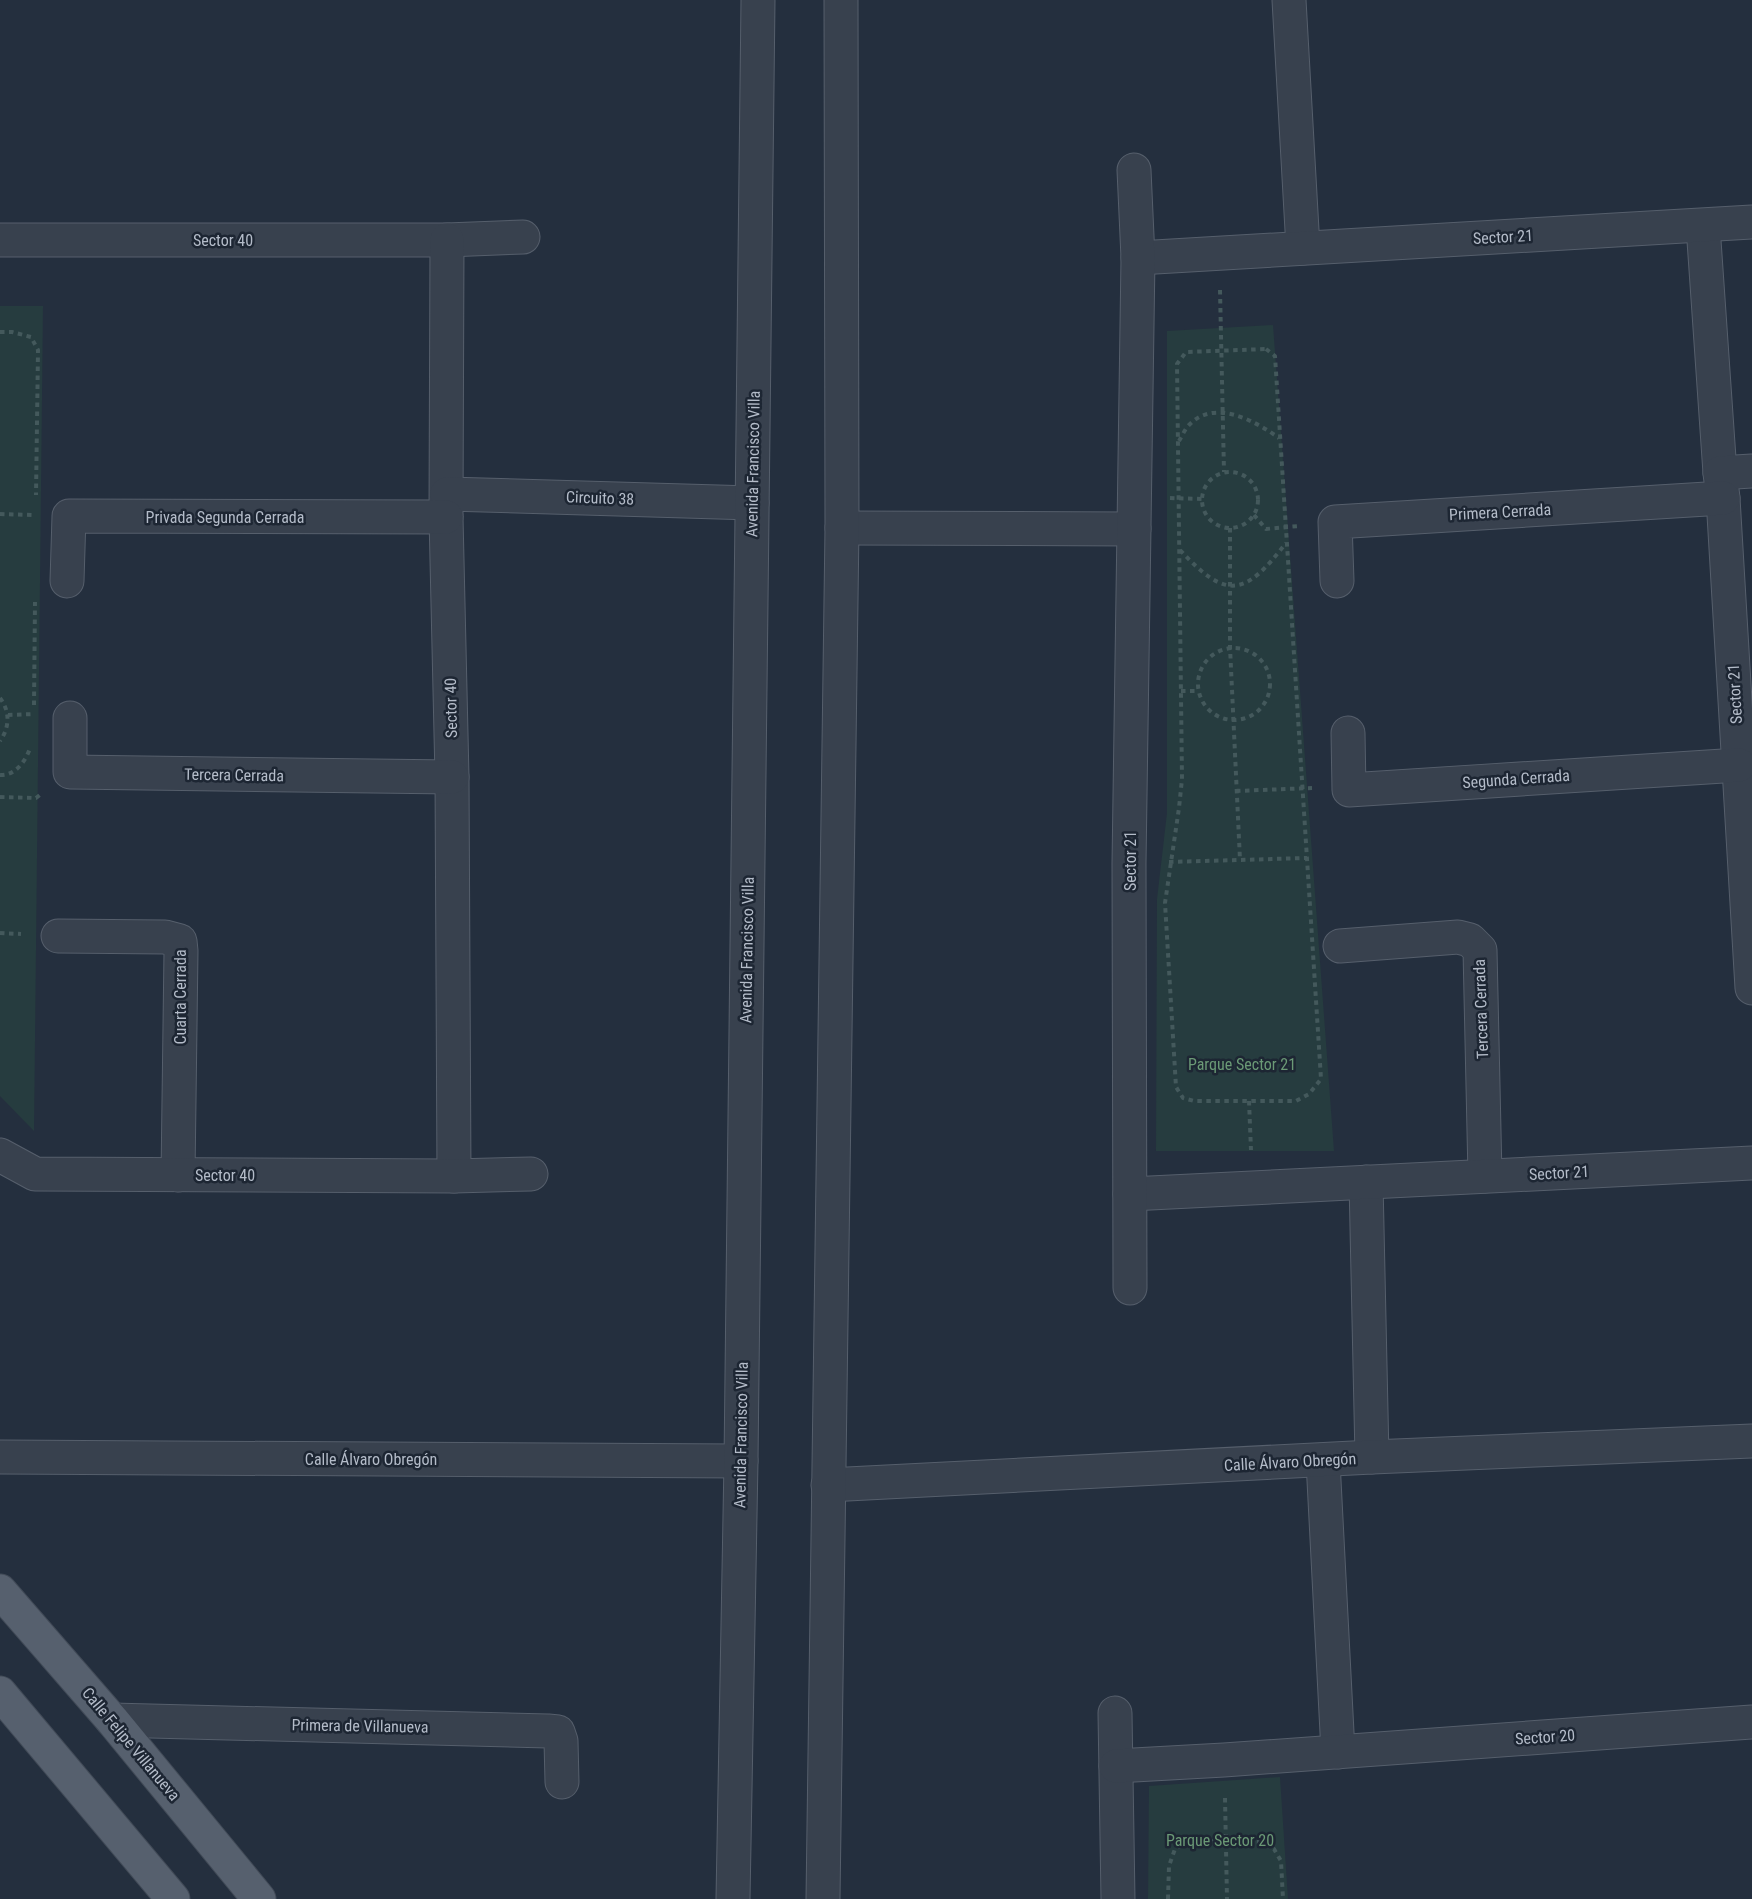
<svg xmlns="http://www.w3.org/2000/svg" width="1752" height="1899" font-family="'Roboto Condensed',sans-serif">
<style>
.green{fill:#263c3f}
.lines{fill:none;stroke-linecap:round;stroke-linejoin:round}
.minor-casing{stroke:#565f6c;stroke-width:35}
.major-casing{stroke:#414a57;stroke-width:35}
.path{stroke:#44595c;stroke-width:4;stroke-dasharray:4.5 4.5;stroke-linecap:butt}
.minor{stroke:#38414e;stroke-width:33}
.major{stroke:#56606e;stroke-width:33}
.labels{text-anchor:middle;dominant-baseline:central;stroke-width:5;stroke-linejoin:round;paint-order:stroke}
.street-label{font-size:16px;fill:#b4bcc9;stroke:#1d2633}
.park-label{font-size:16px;fill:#6b9a76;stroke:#1d2633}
</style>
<rect width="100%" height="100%" fill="#242f3e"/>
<g class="green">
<polygon points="0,306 43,306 34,1131 0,1096"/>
<polygon points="1273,325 1334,1151 1156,1151 1157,899 1167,813 1167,331"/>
<polygon points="1280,1777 1288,1899 1148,1899 1149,1786"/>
</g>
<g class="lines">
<defs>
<g id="minor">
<polyline points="1289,0 1303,248"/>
<polyline points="1703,226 1720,473 1723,498 1752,988"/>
<polyline points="0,240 447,240 523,237"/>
<polyline points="447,240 446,517 452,777 454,1176"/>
<polyline points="1138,258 1752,222"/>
<polyline points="1720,473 1752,471"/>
<polyline points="447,494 752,503"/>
<polyline points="842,528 1134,529"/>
<polyline points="67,581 69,516 446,517"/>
<polyline points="1337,581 1335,522 1723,498"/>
<polyline points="70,718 70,772 452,777"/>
<polyline points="1348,733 1349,790 1739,765"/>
<polyline points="58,936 165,937 180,941 181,951 178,1175"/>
<polyline points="1340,946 1458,937 1470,940 1480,950 1485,1176"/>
<polyline points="0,1155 35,1174 454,1176 531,1174"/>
<polyline points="1366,1182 1372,1457"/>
<polyline points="1130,1194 1752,1163"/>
<polyline points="1130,1288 1129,863 1138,258 1134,170"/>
<polyline points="0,1457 741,1461"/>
<polyline points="1323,1461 1338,1752"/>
<polyline points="828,1485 1372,1457 1752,1441"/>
<polyline points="1115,1713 1118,1899"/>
<polyline points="112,1720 548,1731 558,1732 561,1741 562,1782"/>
<polyline points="1116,1766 1224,1760 1752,1722"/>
<polyline points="733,1899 741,1461 758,0"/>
<polyline points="823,1899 842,528 841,0"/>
</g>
<g id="major">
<polyline points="0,1591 112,1720 259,1899"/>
<polyline points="0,1693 173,1899"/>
</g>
</defs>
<use href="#minor" class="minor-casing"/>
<use href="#major" class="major-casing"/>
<g class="path">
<polyline points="1220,290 1224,472"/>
<polyline points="0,332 12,332 31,337 38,350 36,495"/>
<polygon points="1266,349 1275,356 1321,1079 1309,1094 1296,1101 1194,1101 1183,1098 1176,1087 1165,903 1179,808 1182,779 1177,364 1186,352"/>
<path d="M1179 441C1182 436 1185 429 1189 425 1215 398 1255 421 1279 438"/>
<circle cx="1230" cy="500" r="28"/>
<polyline points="1170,498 1202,499"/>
<polyline points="0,514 32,515"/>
<polyline points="1254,515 1266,529 1299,526"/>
<polyline points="1230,528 1230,647 1240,860"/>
<path d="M1180 550C1227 601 1245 596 1286 543"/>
<circle cx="1234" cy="684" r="36"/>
<polyline points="1181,691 1198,691"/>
<path d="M0 698C10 711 10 727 0 741"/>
<polyline points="34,705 35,602"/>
<polyline points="8,715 34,714"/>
<path d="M0 775C15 776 26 761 30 748"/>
<polyline points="1236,791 1312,788"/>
<polyline points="0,797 36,798 41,794"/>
<polyline points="1169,862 1307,858"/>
<polyline points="0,933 21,934"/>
<polyline points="1249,1101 1251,1150"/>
<polyline points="1225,1798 1227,1899"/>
<polyline points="1168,1899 1169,1866 1175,1849 1189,1841 1259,1842 1274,1849 1281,1861 1283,1899"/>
</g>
<use href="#minor" class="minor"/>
<use href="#major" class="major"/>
</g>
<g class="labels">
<g class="street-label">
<text transform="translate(1503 237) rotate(-3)">Sector 21</text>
<text x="223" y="240">Sector 40</text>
<text transform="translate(753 464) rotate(-89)">Avenida Francisco Villa</text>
<text transform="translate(600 498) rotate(2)">Circuito 38</text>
<text transform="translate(1500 512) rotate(-3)">Primera Cerrada</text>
<text x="225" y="517">Privada Segunda Cerrada</text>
<text transform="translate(1735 694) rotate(-93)">Sector 21</text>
<text transform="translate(451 708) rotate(-91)">Sector 40</text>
<text transform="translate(234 775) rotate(1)">Tercera Cerrada</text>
<text transform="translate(1516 779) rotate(-4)">Segunda Cerrada</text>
<text transform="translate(1130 861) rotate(-90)">Sector 21</text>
<text transform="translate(747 950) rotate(-89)">Avenida Francisco Villa</text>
<text transform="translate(180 997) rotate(-90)">Cuarta Cerrada</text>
<text transform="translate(1481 1009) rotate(-92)">Tercera Cerrada</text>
<text transform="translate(1559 1173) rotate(-3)">Sector 21</text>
<text x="225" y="1175">Sector 40</text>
<text transform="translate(741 1435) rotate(-89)">Avenida Francisco Villa</text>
<text x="371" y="1459">Calle Álvaro Obregón</text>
<text transform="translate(1290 1462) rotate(-3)">Calle Álvaro Obregón</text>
<text transform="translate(360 1726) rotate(1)">Primera de Villanueva</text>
<text transform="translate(1545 1737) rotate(-4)">Sector 20</text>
<text transform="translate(131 1744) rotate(50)">Calle Felipe Villanueva</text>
</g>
<g class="park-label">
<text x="1242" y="1064">Parque Sector 21</text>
<text x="1220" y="1840">Parque Sector 20</text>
</g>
</g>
</svg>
